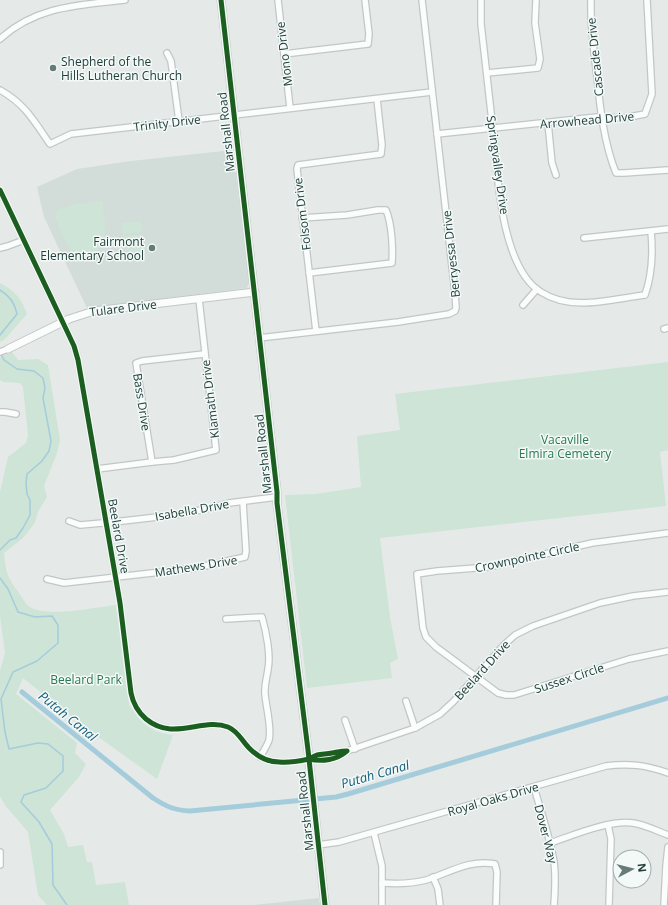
<svg xmlns="http://www.w3.org/2000/svg" width="668" height="905" font-family="'Open Sans',sans-serif">
<style>
.built{fill:#d2dcd9}
.green{fill:#cde4d7}
.lines{fill:none;stroke-linecap:round;stroke-linejoin:round}
.stream{stroke:#a4ccdb;stroke-width:1.5}
.canal{stroke:#a4ccdb;stroke-width:5}
.minor-casing{stroke:#c2c7c6;stroke-width:8}
.tertiary-casing{stroke:#c2c7c6;stroke-width:9}
.minor{stroke:#fbfcfc;stroke-width:5.5}
.tertiary{stroke:#fbfcfc;stroke-width:7}
.cycleway-casing{stroke:#f3f9f7;stroke-width:8}
.cycleway{stroke:#1b5e20;stroke-width:5}
.poi-dot{fill:#667b78;stroke:#f3f9f7;stroke-width:1.5}
.labels{text-anchor:middle;dominant-baseline:central;stroke-width:3;stroke-linejoin:round;paint-order:stroke}
.street-label{font-size:12px;fill:#213f3b;stroke:#f3f9f7}
.poi-label{font-size:12px;fill:#213f3b;stroke:#f3f9f7;text-anchor:start}
.park-label{font-size:12px;fill:#297952;stroke:#f3f9f7}
.water-label{font-size:13px;font-style:italic;fill:#18607f;stroke:#f3f9f7}
</style>
<rect width="100%" height="100%" fill="#e5eae9"/>
<g class="built">
<polygon points="233,150 249,282 247,288 87,308 44,217 37,187 77,169 131,161"/>
<polygon points="319,898 320,905 253,905"/>
</g>
<g class="green">
<path d="M102 201C104 216 109 235 99 248 94 254 84 258 77 263L61 233 55 216 58 210 76 204Z"/>
<polygon points="141,221 142,232 123,234 122,223"/>
<polygon points="142,234 144,245 125,247 123,236"/>
<polygon points="144,247 145,258 126,260 125,249"/>
<path d="M0 283C15 291 21 298 27 314L4 340 0 342Z"/>
<path d="M12 352 18 360 38 359 48 365 60 440 57 453 44 486 47 497 39 510 34 524 23 538 4 553C6 573 7 577 19 593 22 597 26 605 30 607 47 618 96 607 116 605L129 704C139 722 151 733 173 735L157 779 90 731 23 678 16 694 77 743 75 753 86 764 79 777 50 810 64 834 68 847 83 845 87 862H92L96 885 125 882 129 905H47L38 895 28 832 5 805 0 796V671L5 653 0 616V492L8 457 26 443 28 435 23 387 20 383 3 382 0 380V357Z"/>
<polygon points="668,362 668,450 660,452 666,506 380,538 390,617 398,659 390,663 392,678 307,688 285,495 316,494 361,487 357,436 400,430 395,394"/>
</g>
<g class="lines">
<g class="stream">
<path d="M0 290C10 296 15 303 17 314L0 335"/>
<polyline points="0,550 10,540 16,538 23,528 30,515 30,500 27,494 26,483 27,474 42,461 49,451 51,441 43,398 45,388 43,378 34,371 17,369 4,360 1,354"/>
<polyline points="0,578 8,589 18,612 35,617 52,616 58,625 58,643 37,661 13,672 1,699 5,732 9,749 38,743 48,744 63,756 63,771 46,788 24,795 21,802 39,822 52,844 53,885 67,905"/>
</g>
<path class="canal" d="M22 692 153 798C167 807 174 810 190 811L336 797 348 794 668 698"/>
<defs>
<g id="minor">
<polyline points="278,0 290,108"/>
<path d="M481 0V24C485 59 489 95 493 130 497 173 501 268 541 292 572 312 611 299 645 295 652 275 653 252 651 231"/>
<path d="M591 0C590 26 594 51 597 77 600 108 604 143 616 173H624L668 170"/>
<path d="M0 39C36 6 79 5 125 0"/>
<polyline points="167,53 171,61 179,121"/>
<polyline points="284,54 368,44 369,34 365,0"/>
<polyline points="487,73 538,68 540,59 535,23 536,0"/>
<path d="M0 90C25 104 34 121 50 144L71 134 432 92"/>
<polyline points="548,123 552,163 556,175"/>
<polyline points="437,134 597,117 624,118 645,114 652,94 647,0"/>
<path d="M0 190 66 329 74 346 78 360 120 603 131 693C133 703 138 712 146 719 174 742 202 717 228 727 238 731 242 741 249 748 257 756 268 762 279 762 288 763 300 761 309 759 312 758 314 756 317 755 322 754 327 754 332 753 338 752 342 751 347 751 337 760 322 762 309 759"/>
<path d="M302 218 347 215 378 210H386C392 224 393 249 392 263L309 273"/>
<polyline points="584,238 668,229"/>
<polyline points="0,248 8,246 24,240"/>
<polyline points="523,305 537,289"/>
<polyline points="664,329 668,328"/>
<polyline points="316,331 297,169 298,165 381,154 382,145 377,99"/>
<polyline points="259,338 398,322 449,314 455,311 456,308 455,293 422,0"/>
<polyline points="0,352 8,349"/>
<polyline points="0,412 5,412 16,414"/>
<polyline points="152,462 136,363 142,361 204,354"/>
<polyline points="97,469 152,462 174,460 216,450 199,299"/>
<polyline points="69,521 80,525 114,522 175,515 206,509 229,503 277,497"/>
<polyline points="668,533 592,543 489,567 437,571 417,574 423,628 426,637 436,647 498,693 506,695 514,695 629,659 668,651"/>
<polyline points="47,579 64,583 196,568 245,557 246,551 243,502"/>
<path d="M226 619 262 617C266 631 271 655 268 669 267 678 264 685 265 694 266 707 272 728 269 740 267 746 263 752 260 757"/>
<polyline points="406,701 415,728"/>
<polyline points="345,720 355,749"/>
<polyline points="347,751 415,728 440,714 453,702 504,645 515,635 533,626 600,603 633,596 668,592"/>
<path d="M534 787C541 812 550 837 554 862 556 876 555 891 554 905"/>
<polyline points="608,825 611,839 609,905"/>
<polyline points="374,833 382,866 382,905"/>
<path d="M550 843C574 835 609 820 633 823 646 825 657 831 668 835"/>
<path d="M318 845 339 842 606 766C629 763 646 765 668 773"/>
<polyline points="0,852 0,865"/>
<polyline points="433,877 438,889 440,905"/>
<path d="M382 883C397 884 411 884 426 880 449 873 469 859 495 864L497 872 496 905"/>
<polyline points="664,905 666,866 668,847"/>
</g>
<g id="tertiary">
<polyline points="221,0 277,492 277,503 308,750 325,905"/>
<polyline points="8,349 69,319 94,311 255,292"/>
</g>
</defs>
<use href="#minor" class="minor-casing"/>
<use href="#tertiary" class="tertiary-casing"/>
<use href="#minor" class="minor"/>
<use href="#tertiary" class="tertiary"/>
<defs>
<g id="cycleway">
<polyline points="221,0 277,492 277,503 308,750 325,905"/>
<path d="M0 190 66 329 74 346 78 360 120 603 131 693C133 703 138 712 146 719 174 742 202 717 228 727 238 731 242 741 249 748 257 756 268 762 279 762 288 763 300 761 309 759 312 758 314 756 317 755 322 754 327 754 332 753 338 752 342 751 347 751 337 760 322 762 309 759"/>
</g>
</defs>
<use href="#cycleway" class="cycleway-casing"/>
<use href="#cycleway" class="cycleway"/>
</g>
<g class="poi-dot">
<circle cx="53" cy="68" r="4"/>
<circle cx="152" cy="248" r="4"/>
</g>
<g class="labels">
<g class="street-label">
<text transform="translate(284 54) rotate(-97)">Mono Drive</text>
<text transform="translate(595 57) rotate(-96)">Cascade Drive</text>
<text transform="translate(587 120) rotate(-5)">Arrowhead Drive</text>
<text transform="translate(167 123) rotate(-7)">Trinity Drive</text>
<text transform="translate(226 132) rotate(-96)">Marshall Road</text>
<text transform="translate(498 165) rotate(82)">Springvalley Drive</text>
<text transform="translate(302 214) rotate(-97)">Folsom Drive</text>
<text transform="translate(451 254) rotate(-96)">Berryessa Drive</text>
<text transform="translate(123 308) rotate(-7)">Tulare Drive</text>
<text transform="translate(210 399) rotate(-97)">Klamath Drive</text>
<text transform="translate(142 402) rotate(81)">Bass Drive</text>
<text transform="translate(263 454) rotate(-96)">Marshall Road</text>
<text transform="translate(192 510) rotate(-10)">Isabella Drive</text>
<text transform="translate(119 536) rotate(80)">Beelard Drive</text>
<text transform="translate(527 557) rotate(-12)">Crownpointe Circle</text>
<text transform="translate(196 566) rotate(-9)">Mathews Drive</text>
<text transform="translate(482 670) rotate(-48)">Beelard Drive</text>
<text transform="translate(569 678) rotate(-18)">Sussex Circle</text>
<text transform="translate(493 799) rotate(-16)">Royal Oaks Drive</text>
<text transform="translate(305 811) rotate(-96)">Marshall Road</text>
<text transform="translate(546 834) rotate(76)">Dover Way</text>
</g>
<g class="poi-label">
<text x="61" y="61">Shepherd of the<tspan x="61" dy="14">Hills Lutheran Church</tspan></text>
<text x="144" y="241" text-anchor="end">Fairmont<tspan x="144" dy="14">Elementary School</tspan></text>
</g>
<g class="park-label">
<text x="565" y="439">Vacaville<tspan x="565" dy="14">Elmira Cemetery</tspan></text>
<text x="86" y="679">Beelard Park</text>
</g>
<g class="water-label">
<text transform="translate(68 716) rotate(39)">Putah Canal</text>
<text transform="translate(375 774) rotate(-16)">Putah Canal</text>
</g>
</g>
<g transform="translate(632 869) rotate(83)"><circle r="19" fill="#f3f9f7" stroke="#9fafac"/>
<path d="M0-3L7 15L0 10L-7 15Z" fill="#667b78"/>
<text y="-6" font-size="11" font-weight="bold" text-anchor="middle" fill="#213f3b">N</text>
</g>
</svg>
